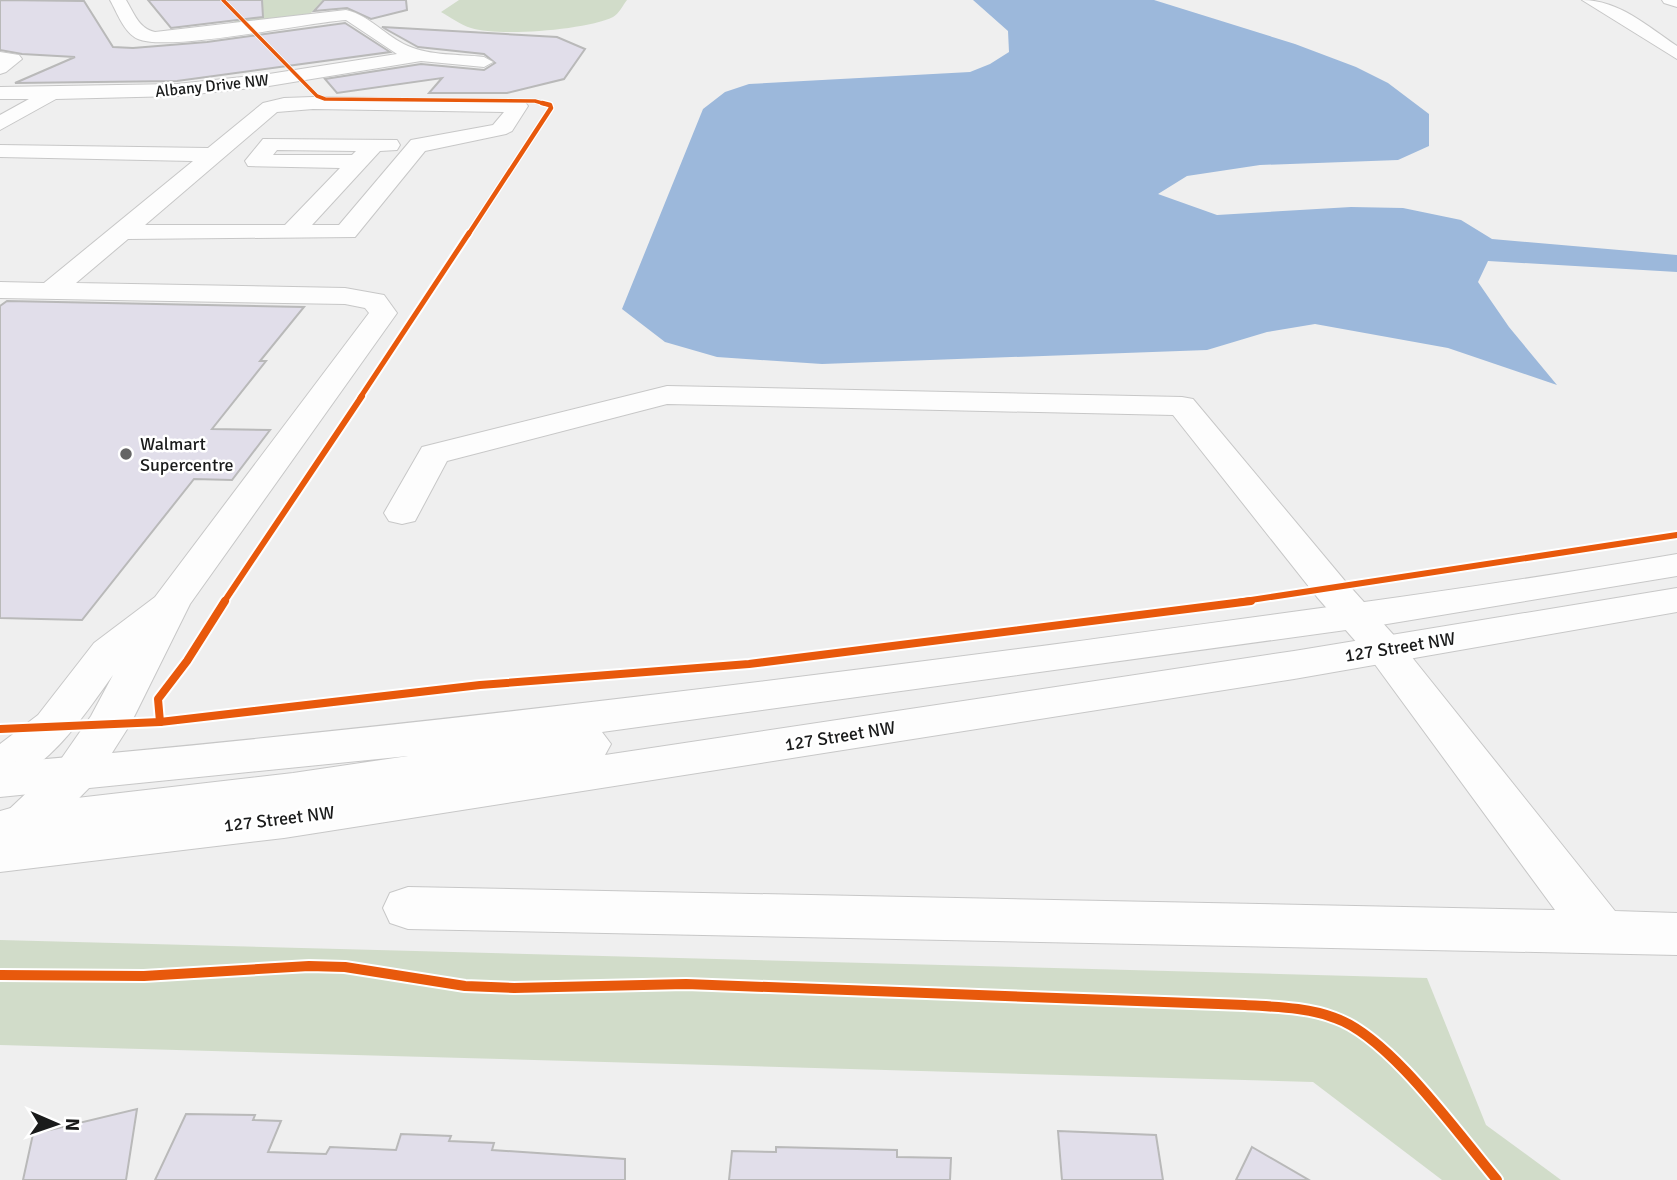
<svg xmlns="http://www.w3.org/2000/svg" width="1677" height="1180" font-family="Signika,sans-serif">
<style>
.green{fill:#d1dcc9}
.water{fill:#9cb8db}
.building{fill:#e1deea;stroke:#b9b9b9;stroke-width:2}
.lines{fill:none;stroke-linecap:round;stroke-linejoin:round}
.minor-casing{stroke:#c7c7c7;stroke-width:2}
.major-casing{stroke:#c7c7c7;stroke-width:2}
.highway-casing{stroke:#c7c7c7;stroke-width:2}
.minor{fill:#fdfdfd;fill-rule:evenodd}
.major{fill:#fdfdfd;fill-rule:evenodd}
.highway{fill:#fdfdfd;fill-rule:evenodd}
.cycleway-far5-casing{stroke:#fff;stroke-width:5}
.cycleway-far4-casing{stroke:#fff;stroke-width:7}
.cycleway-far3-casing{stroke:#fff;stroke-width:9}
.cycleway-far2-casing{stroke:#fff;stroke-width:10}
.cycleway-far1-casing{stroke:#fff;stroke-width:12}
.cycleway-casing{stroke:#fff;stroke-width:14}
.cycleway-far5{stroke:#e8590c;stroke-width:3.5}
.cycleway-far4{stroke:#e8590c;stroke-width:4.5}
.cycleway-far3{stroke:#e8590c;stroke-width:5}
.cycleway-far2{stroke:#e8590c;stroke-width:6}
.cycleway-far1{stroke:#e8590c;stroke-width:8}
.cycleway{stroke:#e8590c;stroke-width:10}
.poi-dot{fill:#656565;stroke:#fff;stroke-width:2.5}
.labels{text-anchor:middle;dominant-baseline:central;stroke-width:5;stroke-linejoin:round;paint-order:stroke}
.far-street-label{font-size:16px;fill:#1a1b1b;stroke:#fff}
.poi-label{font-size:18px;fill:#1a1b1b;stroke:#fff;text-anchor:start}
.street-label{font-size:18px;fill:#1a1b1b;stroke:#fff}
</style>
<rect width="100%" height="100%" fill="#efefef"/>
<g class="green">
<polygon points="212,0 323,0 309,15 237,24"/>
<path d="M459 0H627C623 5 619 14 613 17 586 30 499 37 471 28 461 25 450 17 441 12Z"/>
<polygon points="0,940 1427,978 1486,1125 1561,1180 1442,1180 1313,1082 0,1045"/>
</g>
<polygon class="water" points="973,0 1154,0 1295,44 1356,67 1388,83 1429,114 1429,146 1398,160 1260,165 1187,176 1158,194 1217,215 1351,207 1403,208 1461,220 1492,239 1677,255 1677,272 1488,261 1478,282 1509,327 1557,385 1448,348 1315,324 1267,332 1207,350 822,364 717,357 665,342 622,309 703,109 725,92 749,84 970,72 990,64 1009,52 1008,31"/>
<g class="building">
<polygon points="0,0 84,1 113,47 133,48 207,42 345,23 390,52 177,81 15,83 75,57 22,54 0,50"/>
<polygon points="148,0 262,0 263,17 171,28"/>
<polygon points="324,0 406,0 407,10 371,19 347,8 314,11"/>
<polygon points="382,27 557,37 585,49 564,79 507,93 429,93 442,78 337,93 325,79 421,64 484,70 495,63 484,54 418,47"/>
<polygon points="7,301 304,307 260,361 266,361 212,429 270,430 232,480 194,479 82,620 0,618 0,306"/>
<polygon points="137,1109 126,1180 23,1180 33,1134"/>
<polygon points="186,1114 255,1115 253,1120 281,1121 268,1152 326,1154 330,1147 396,1150 401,1134 451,1136 449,1141 494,1143 492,1150 625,1159 625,1180 155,1180"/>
<polygon points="1058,1131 1156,1135 1163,1180 1062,1180"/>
<polygon points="776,1147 897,1150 897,1157 951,1158 950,1180 729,1180 732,1151 776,1152"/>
<polygon points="1252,1147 1309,1180 1236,1180"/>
</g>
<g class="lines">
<defs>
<g id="minor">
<path d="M110 0H126C134 13 139 29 155 32L346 10C371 16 385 36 408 46 431 56 459 54 484 57L493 62 484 67 421 61 269 86 177 96 56 99 0 130V115L29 99H0V87L177 84 269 74 397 54 346 20C305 23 168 52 138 39 124 33 117 12 110 0Z"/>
<polygon points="0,52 19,55 22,59 6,72 0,74"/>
<path d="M313 97 518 100 525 102 528 106 512 131 506 134 425 151 355 237 128 239 76 283 345 288 384 295 397 313 190 604 131 723 91 786 17 861 0 867V818L59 762 91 716 113 675C84 715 50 770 0 784V744L38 715 94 643 155 597 369 313 365 308 345 304 0 298V282L44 283 193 161 0 157V145L208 148 263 103 284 98ZM313 109 504 112 493 125 411 140 339 225H312L380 151 397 150 400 145 397 140 263 139 245 161 248 166 340 168 285 225H145L277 112ZM277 150 356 151 352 155H273Z"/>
<polygon points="667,386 1182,397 1193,399 1345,581 1399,641 1615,911 1677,913 1677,955 408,929 390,923 383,908 390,893 408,887 1555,910 1371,659 1317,597 1173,415 667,404 447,461 415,521 402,524 389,521 384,513 422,447"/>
</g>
<path id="major" d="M1677 554V576L1375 626 602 732 611 744 605 755 1294 651 1677 588V612L1294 679 284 838 0 872V811L25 804 293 773 408 756 0 797V763C358 732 715 689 1072 642 1274 614 1476 589 1677 554Z"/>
<g id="highway">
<path d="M1582 0C1619 0 1647 26 1677 46V59Z"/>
<polygon points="1662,0 1677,0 1677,7 1664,3"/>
</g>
</defs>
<use href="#minor" class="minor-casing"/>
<use href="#major" class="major-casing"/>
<use href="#highway" class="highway-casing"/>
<use href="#minor" class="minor"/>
<use href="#major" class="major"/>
<use href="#highway" class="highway"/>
<defs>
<polyline id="cycleway-far5" points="223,0 317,96 325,99 535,101 549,105"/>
<polyline id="cycleway-far4" points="468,235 551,108 550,105 542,103"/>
<polyline id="cycleway-far3" points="360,398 469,233"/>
<g id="cycleway-far2">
<polyline points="224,602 362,396"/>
<polyline points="1238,602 1677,535"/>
</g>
<g id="cycleway-far1">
<polyline points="160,722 158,699 187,661 225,601"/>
<polyline points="0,729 160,722 480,685 749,664 1251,601"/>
</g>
<path id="cycleway" d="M0 975 144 976 309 966 345 967 465 986 514 988 686 984 1245 1005C1275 1007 1307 1007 1335 1018 1390 1037 1458 1134 1497 1180"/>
</defs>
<use href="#cycleway-far5" class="cycleway-far5-casing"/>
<use href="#cycleway-far4" class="cycleway-far4-casing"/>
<use href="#cycleway-far3" class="cycleway-far3-casing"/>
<use href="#cycleway-far2" class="cycleway-far2-casing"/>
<use href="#cycleway-far1" class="cycleway-far1-casing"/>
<use href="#cycleway" class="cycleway-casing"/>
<use href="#cycleway-far5" class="cycleway-far5"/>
<use href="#cycleway-far4" class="cycleway-far4"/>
<use href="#cycleway-far3" class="cycleway-far3"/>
<use href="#cycleway-far2" class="cycleway-far2"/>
<use href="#cycleway-far1" class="cycleway-far1"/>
<use href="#cycleway" class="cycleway"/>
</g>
<circle class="poi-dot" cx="126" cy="454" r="7"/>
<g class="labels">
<g class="far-street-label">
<text transform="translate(212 86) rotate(-6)">Albany Drive NW</text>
</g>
<g class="poi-label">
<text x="140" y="444">Walmart<tspan x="140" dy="21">Supercentre</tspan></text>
</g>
<g class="street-label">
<text transform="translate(1400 647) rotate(-9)">127 Street NW</text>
<text transform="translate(840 736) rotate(-9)">127 Street NW</text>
<text transform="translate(279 819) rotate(-7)">127 Street NW</text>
</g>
</g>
<g transform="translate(56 1124) rotate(92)" stroke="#ffffff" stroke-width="5" paint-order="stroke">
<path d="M0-5L12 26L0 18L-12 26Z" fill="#1a1b1b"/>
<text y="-10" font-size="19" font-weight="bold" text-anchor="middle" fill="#1a1b1b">N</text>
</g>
</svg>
